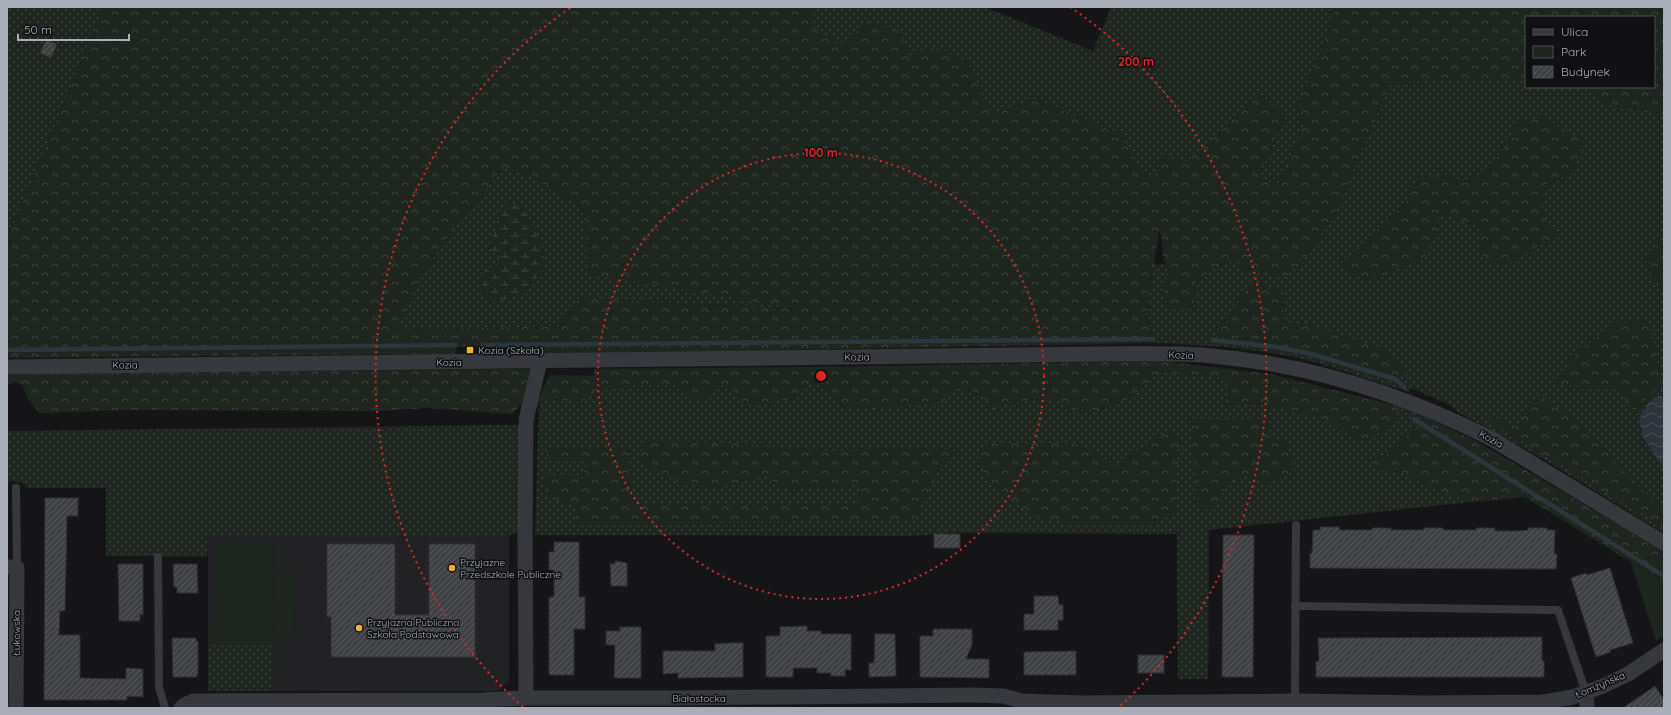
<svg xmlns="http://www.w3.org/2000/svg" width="1671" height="715" font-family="Quicksand,sans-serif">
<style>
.built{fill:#222225}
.grass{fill:url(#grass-dots);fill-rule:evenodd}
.forest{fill:url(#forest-crowns);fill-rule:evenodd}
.wetland{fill:url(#wetland-marsh)}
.park{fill:#1e261f}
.water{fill:url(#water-waves)}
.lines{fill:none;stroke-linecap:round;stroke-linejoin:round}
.stream{stroke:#2c353c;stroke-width:4.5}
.building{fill:url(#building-hatch);stroke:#303034}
.lane{stroke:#37383d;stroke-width:8}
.street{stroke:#37383d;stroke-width:15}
.ring{fill:none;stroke:#d62828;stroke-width:2;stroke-dasharray:2 4}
.poi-dot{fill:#f2b134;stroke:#111113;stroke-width:1.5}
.labels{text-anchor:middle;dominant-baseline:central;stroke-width:3;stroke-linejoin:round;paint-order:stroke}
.poi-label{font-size:10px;fill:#a8adb8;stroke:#111113;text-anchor:start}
.street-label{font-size:10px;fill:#a8adb8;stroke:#111113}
.centre{fill:#d62828;stroke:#111113;stroke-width:2}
.ring-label{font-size:12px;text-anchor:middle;font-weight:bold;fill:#d62828;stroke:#111113;stroke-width:3;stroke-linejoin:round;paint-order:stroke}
</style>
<defs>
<pattern id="grass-dots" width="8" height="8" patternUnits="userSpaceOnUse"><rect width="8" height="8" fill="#1e261f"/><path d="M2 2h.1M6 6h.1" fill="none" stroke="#3c433d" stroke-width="1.8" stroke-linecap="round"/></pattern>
<pattern id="forest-crowns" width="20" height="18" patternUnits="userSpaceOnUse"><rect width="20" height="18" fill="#1e261f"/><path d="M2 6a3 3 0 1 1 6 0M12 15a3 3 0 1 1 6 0" fill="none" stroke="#3c433d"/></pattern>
<pattern id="wetland-marsh" width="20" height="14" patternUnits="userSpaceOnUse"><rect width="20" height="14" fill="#1e261f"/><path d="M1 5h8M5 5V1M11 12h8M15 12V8" fill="none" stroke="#3c433d"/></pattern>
<pattern id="water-waves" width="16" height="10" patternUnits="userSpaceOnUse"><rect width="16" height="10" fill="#2c353c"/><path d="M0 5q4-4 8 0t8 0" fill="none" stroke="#485056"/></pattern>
<pattern id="building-hatch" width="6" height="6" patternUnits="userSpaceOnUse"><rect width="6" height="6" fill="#404145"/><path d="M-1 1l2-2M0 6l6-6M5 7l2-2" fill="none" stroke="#595a5e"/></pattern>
</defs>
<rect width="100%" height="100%" fill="#161618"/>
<polygon class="built" points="208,535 509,535 509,680 498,691 208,691"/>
<g class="grass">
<polygon points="7,7 104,7 7,240"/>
<polygon points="811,7 985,7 1093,51 1111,7 1336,7 1324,46 1297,106 1304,125 1277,186 1259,177 1285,116 1261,95 1186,162 1155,177 1138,170 1121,134 1035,99 997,113 988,110 967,59 910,58 845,44 813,30"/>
<path d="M1383 71H1526V87H1654L1664 76V232L1645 264 1664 296V397L1659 396 1643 437 1664 469V533L1540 457 1458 412 1452 406 1411 388 1409 392C1376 382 1343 370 1310 361 1260 348 1206 345 1154 343L1146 315 1154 264H1165L1168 273 1194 306 1195 283 1210 271 1237 258 1300 265 1335 214 1390 83ZM1519 121 1574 172 1547 184 1540 207 1556 237 1482 228 1439 213 1436 235 1338 267 1407 201 1444 174 1466 183 1495 162ZM1251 283 1283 290 1282 325 1391 381 1311 357 1275 351 1216 334Z"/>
<path d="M505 166 529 176 582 208 589 262 588 274 806 309 579 298 559 326 396 330 421 275 459 222ZM524 208 532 224 543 252 541 272 529 286 516 295 484 294 481 287 483 273 493 267 498 266 501 261V256L491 250 490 245 501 214Z"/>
<polygon points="1160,371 1231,379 1226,406 1254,403 1319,417 1356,438 1365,440 1375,436 1401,407 1427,418 1389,453 1367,462 1378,469 1404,473 1439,491 1471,502 1209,530 1208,679 1178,679 1177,534 960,533 908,536 535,535 539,398 581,402 604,389 627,386 676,386 703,399 716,385 727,386 794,399 810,383 824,385 841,407 954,386 1004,403 1058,397 1066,410 1099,409 1132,398"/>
<path d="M520 425 519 533 509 535H208L207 557 106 556V488H27C23 481 17 482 9 481L7 488V431Z"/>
<polygon points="208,644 272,644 271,691 208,691"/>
</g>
<g class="forest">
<path d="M104 7H811L813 29 845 44 867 22 899 31 910 58 928 47 967 59 988 110 997 113 1035 99 1121 134 1138 169 1154 177 1163 154 1186 162 1261 95 1285 116 1259 177 1277 186 1304 125 1297 106 1324 46 1336 7H1664V115L1607 105 1594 91 1568 87H1654V17H1526V81L1499 78 1391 83 1335 214 1300 265 1287 275H1274L1242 270 1237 258 1210 271 1195 283 1194 306 1179 311 1168 307C1164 296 1162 284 1168 273L1163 257 1162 238 1159 231 1146 315 1154 343 513 355V347H456L455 356 389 354 7 358V240ZM504 167 529 176 582 208 589 262 587 274 801 309 579 298 559 326 397 330 421 275 459 222Z"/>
<polygon points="1542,117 1583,140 1574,172 1547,184 1540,207 1556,237 1501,267 1480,254 1482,228 1439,213 1436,235 1423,259 1367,281 1338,267 1407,201 1418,177 1444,174 1466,183 1495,162 1519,121"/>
<polygon points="1664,232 1664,296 1645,264"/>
<polygon points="1251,283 1283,290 1283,324 1304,323 1389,351 1406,374 1391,381 1311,357 1220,344 1216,334"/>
<polygon points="1648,319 1663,383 1634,411 1617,389 1561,385 1556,382 1577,352 1618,322"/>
<polygon points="1162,361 1271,374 1401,407 1392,425 1375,436 1365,440 1356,438 1319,417 1254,403 1226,406 1231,379 1160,371 1132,398 1099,409 1066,410 1058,397 1004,403 993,411 982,395 955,386 943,402 872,409 841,407 824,385 810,383 794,399 745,405 727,386 716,385 703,399 689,401 676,386 627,386 604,389 581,402 539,398 550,375 594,376 594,369 822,367"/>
<path d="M530 369C527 386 525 401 513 414L429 408 378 411 130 410 40 413 29 401 23 386 15 382 7 385V375L67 373Z"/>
<polygon points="1539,396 1571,415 1598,442 1624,472 1664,511 1664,527 1488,421 1492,416 1516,427"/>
<polygon points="1241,418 1265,419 1271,438 1287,441 1294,472 1265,484 1245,475 1226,486 1214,508 1198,506 1190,421"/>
<polygon points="1427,418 1478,442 1664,551 1664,582 1525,497 1471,502 1439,491 1404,473 1378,469 1366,462 1389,453"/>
<polygon points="1170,430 1179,439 1175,512 1151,524 1071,524 1038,517 1025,511 985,477 979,458 988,444 1057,443 1082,445 1115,465"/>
<polygon points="643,441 730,443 834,451 886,448 955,450 940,468 914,520 575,524 576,506 548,498 543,474 583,478 588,459 546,459 548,449 628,449 632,503 746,506 796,504 857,505 861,485 786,490 765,476 715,488 683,484 640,463"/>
</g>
<path class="wetland" d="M512 204 524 208C531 221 548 252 544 266 542 274 532 283 526 288 515 296 506 301 492 302 477 290 476 268 498 266L501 261V256L491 250 490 245C495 230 498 213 512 204Z"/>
<g class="park">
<polygon points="213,542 272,543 272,644 212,644"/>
<polygon points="274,545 284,545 284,573 295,573 294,636 283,636 283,681 273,681"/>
<polygon points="1631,562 1664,582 1664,636 1656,641"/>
</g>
<polygon class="water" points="1659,396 1664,397 1664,469 1643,437 1639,419 1649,402"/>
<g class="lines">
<g class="stream">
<polyline points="1213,340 1277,347 1311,354 1395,379 1404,387"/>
<polyline points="483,345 1153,339"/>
<polyline points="7,350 456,345"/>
<polyline points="1414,419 1664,576"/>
</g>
</g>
<g class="building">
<polygon points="46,40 57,44 51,58 40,53"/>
<polygon points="45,498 78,498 78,516 67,516 65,611 60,611 59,635 80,635 80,678 126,679 126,668 143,669 143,697 127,696 127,700 44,700"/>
<polygon points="1320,527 1339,527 1340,530 1372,530 1372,528 1391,528 1391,530 1424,530 1424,528 1443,528 1443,530 1476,530 1476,528 1495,528 1495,531 1520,531 1528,530 1528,528 1547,528 1547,530 1555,530 1554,554 1557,554 1556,569 1310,568 1310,553 1312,554 1313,530 1320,530"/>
<rect x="934" y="534" width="26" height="14"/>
<polygon points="1223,535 1254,535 1253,677 1222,677"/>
<polygon points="554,542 579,542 579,597 585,597 585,629 574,629 574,675 549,675 549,597 554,597 554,570 549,570 549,552 554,552"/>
<polygon points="327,544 395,544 395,615 429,615 429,544 475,544 475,657 331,657 331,617 327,617"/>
<polygon points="616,561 627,563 627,586 611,586 610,564 614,564"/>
<polygon points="118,564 143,564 143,615 140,614 140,621 119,621"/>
<polygon points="173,564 197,564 198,593 177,593 177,587 174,587"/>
<polygon points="1610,568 1633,643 1610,650 1611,652 1596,657 1571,578 1586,573 1587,575"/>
<polygon points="1034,596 1058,596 1059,605 1063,605 1063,620 1058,620 1058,630 1024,630 1024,614 1034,614"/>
<polygon points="807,626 807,631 821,631 821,634 851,634 851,670 845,670 845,676 831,676 831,673 817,673 817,668 793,668 793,677 766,677 766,636 780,636 780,627"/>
<polygon points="620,627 641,627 641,678 614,678 615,645 606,645 606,631 620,631"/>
<polygon points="933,629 972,629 972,645 966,659 989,659 989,678 920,677 920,636 933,636"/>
<polygon points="875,634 895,634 896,676 869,677 869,663 874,663"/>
<polygon points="1542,637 1542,661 1544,661 1544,677 1316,677 1316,661 1319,662 1318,638"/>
<polygon points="172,638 196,638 196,641 198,641 198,674 197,674 197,677 173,677"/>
<polygon points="729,643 743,643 743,677 678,678 678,673 663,674 663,651 715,651 715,644"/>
<polygon points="1076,651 1076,675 1024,675 1024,652"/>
<rect x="1138" y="655" width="26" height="18"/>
<polygon points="1655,686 1664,700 1664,708 1623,708"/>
</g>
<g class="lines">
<g class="lane">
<polyline points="16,488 17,567"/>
<polyline points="158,557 159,687 165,708"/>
<polyline points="1295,606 1558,610 1586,693"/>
<polyline points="1295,701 1296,525"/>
</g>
<g class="street">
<path d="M7 367 1107 354C1139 354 1170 353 1202 355 1304 363 1401 393 1492 439L1664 543"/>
<polyline points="7,567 17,567 16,708"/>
<polyline points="1586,693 1587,708"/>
<polyline points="526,698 525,537 526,420 540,361"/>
<polyline points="181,708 184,705 193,701 483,700 526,698 675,698 975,695 1003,696 1022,701 1083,703 1299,701 1423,703 1544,702 1573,697 1603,686 1628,674 1664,650"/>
</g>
</g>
<g class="ring">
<circle cx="821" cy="376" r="223"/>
<path d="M523 707A445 445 0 0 1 572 7M1070 7A445 445 0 0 1 1119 707"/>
</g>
<g class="poi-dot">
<rect x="466" y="346" width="8" height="8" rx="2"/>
<circle cx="452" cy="568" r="4"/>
<circle cx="359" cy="628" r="4"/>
</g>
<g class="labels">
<g class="poi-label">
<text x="478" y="350">Kozia (Szkoła)</text>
<text x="460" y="562">Przyjazne<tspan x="460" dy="12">Przedszkole Publiczne</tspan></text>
<text x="367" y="622">Przyjazna Publiczna<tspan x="367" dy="12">Szkoła Podstawowa</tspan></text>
</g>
<g class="street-label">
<text transform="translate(1181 355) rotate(2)">Kozia</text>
<text transform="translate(857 357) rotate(-1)">Kozia</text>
<text x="449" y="362">Kozia</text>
<text transform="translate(125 365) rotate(-1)">Kozia</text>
<text transform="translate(1491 439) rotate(29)">Kozia</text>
<text transform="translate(16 633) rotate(-90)">Łukowska</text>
<text transform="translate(1600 685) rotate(-23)">Łomżyńska</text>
<text x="699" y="698">Białostocka</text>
</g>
</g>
<circle cx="821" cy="376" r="6" class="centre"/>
<g class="ring-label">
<text x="1136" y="66">200 m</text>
<text x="821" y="157">100 m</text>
</g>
<rect width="1671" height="715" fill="none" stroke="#a8adb8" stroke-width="16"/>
<rect x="1525" y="16" width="130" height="72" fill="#111113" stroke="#4d4f55"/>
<rect x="1533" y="29" width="20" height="6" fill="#37383d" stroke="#4d4f55"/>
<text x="1561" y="36" font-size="12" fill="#a8adb8">Ulica</text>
<rect x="1533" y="46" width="20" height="12" fill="#1e261f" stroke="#4d4f55"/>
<text x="1561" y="56" font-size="12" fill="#a8adb8">Park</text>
<rect x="1533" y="66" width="20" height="12" fill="url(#building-hatch)" stroke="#4d4f55"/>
<text x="1561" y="76" font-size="12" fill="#a8adb8">Budynek</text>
<path d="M18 34v6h111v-6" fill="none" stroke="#a8adb8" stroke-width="2"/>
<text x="24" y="34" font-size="12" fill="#a8adb8" stroke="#111113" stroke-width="3" paint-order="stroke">50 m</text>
</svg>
